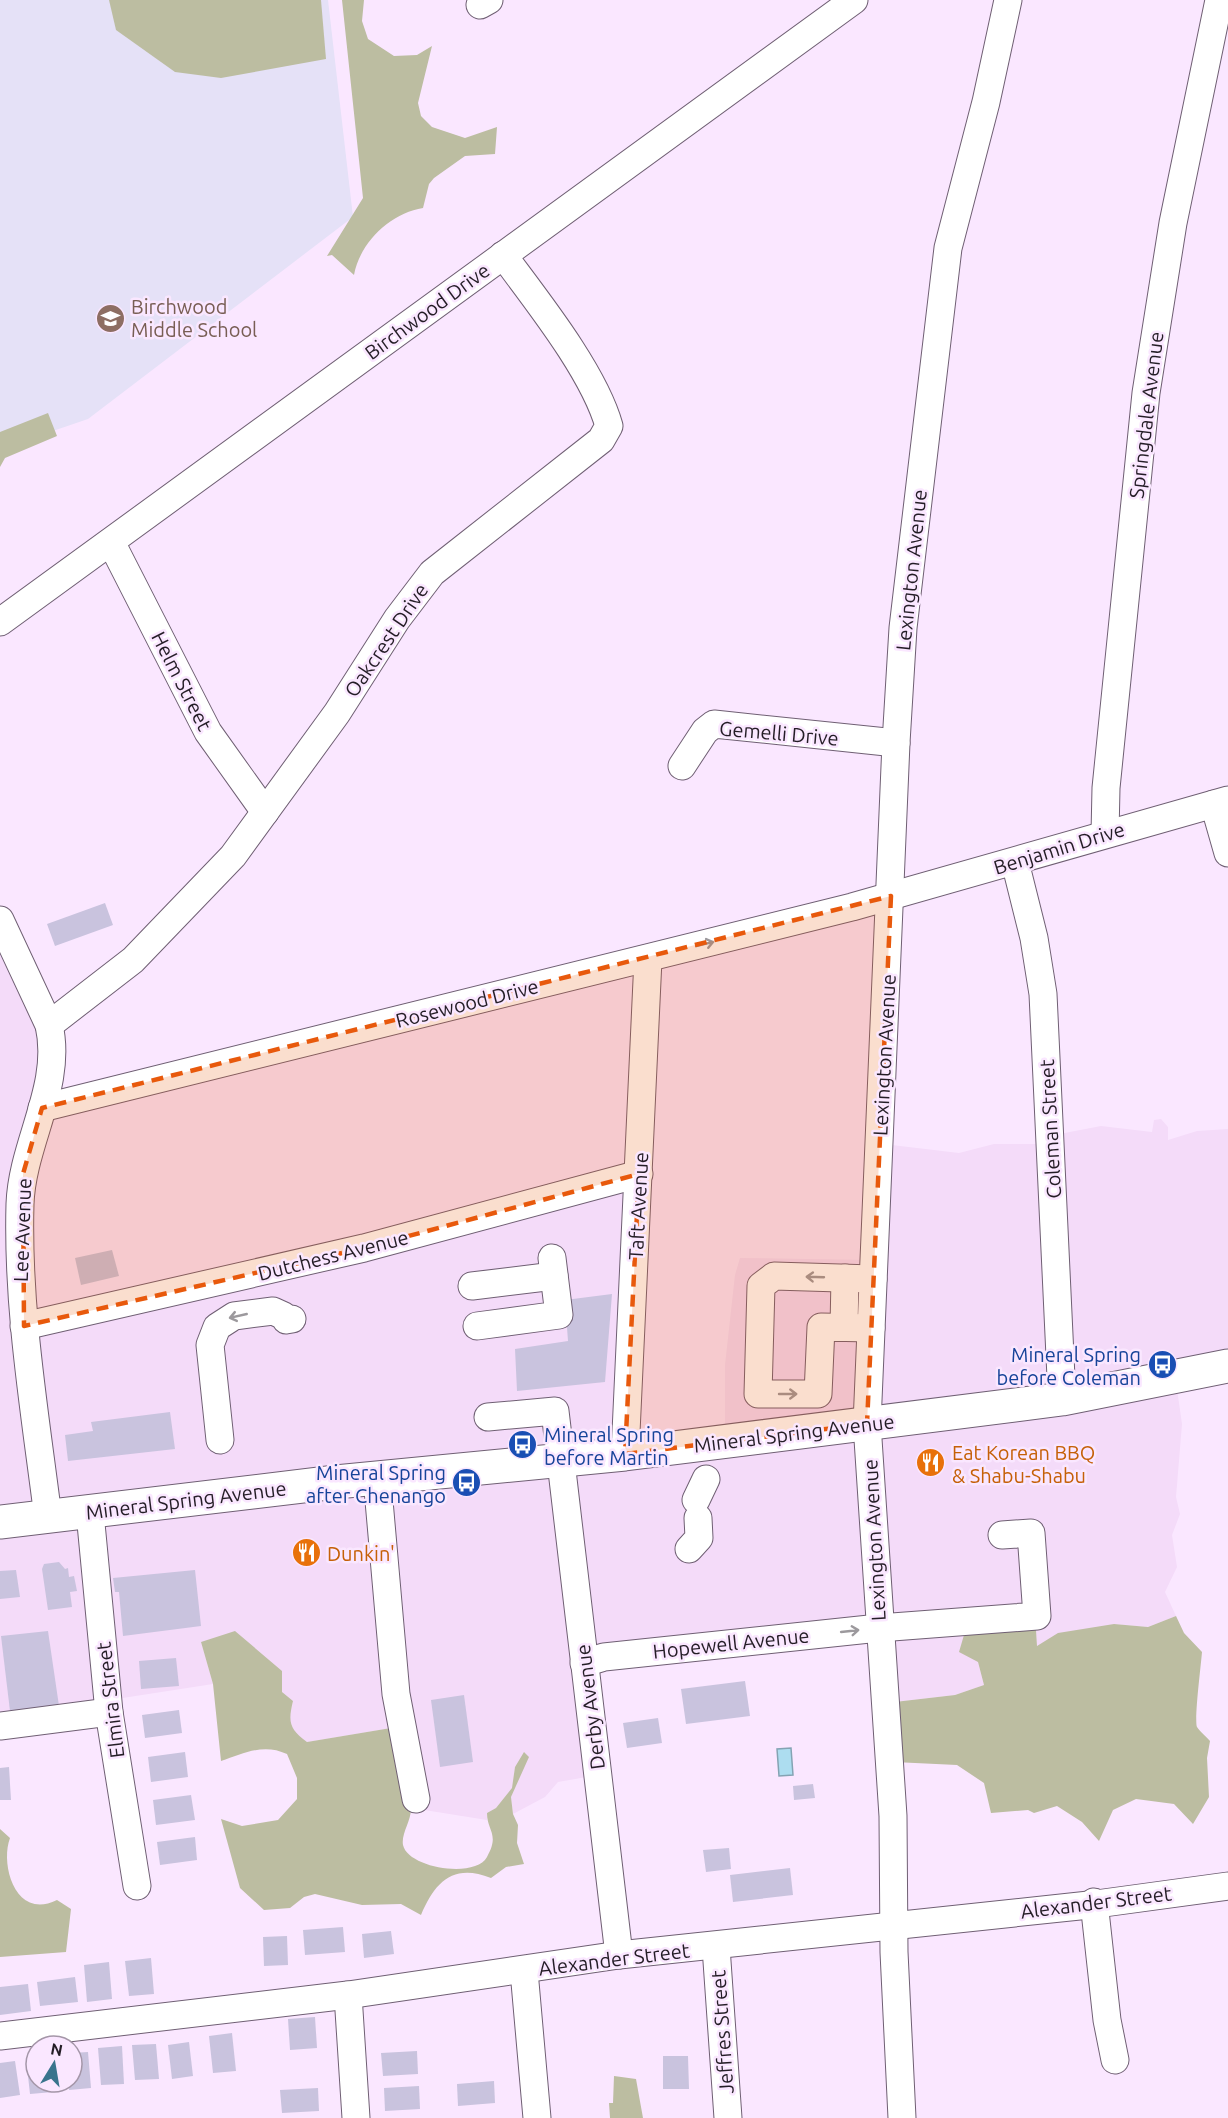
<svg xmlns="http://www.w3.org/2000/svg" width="1228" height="2118" font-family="Ubuntu,sans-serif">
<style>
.built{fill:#f4dbf9}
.education{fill:#e5e1f7}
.green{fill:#bcbda1}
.water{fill:#adddf0;stroke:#84a3b3;stroke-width:1.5}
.building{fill:#c9c3de}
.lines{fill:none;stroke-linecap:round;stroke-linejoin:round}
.minor-casing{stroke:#6f5f73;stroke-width:29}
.major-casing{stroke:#6f5f73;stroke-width:35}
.minor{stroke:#fff;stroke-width:27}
.major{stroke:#fff;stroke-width:33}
.oneway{stroke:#9c999d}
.marked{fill:#e8590c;fill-opacity:0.2;stroke:#e8590c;stroke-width:4.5;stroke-dasharray:12 8;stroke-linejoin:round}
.labels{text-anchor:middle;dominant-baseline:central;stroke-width:5;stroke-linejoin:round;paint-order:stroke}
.education-label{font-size:20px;fill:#785e54;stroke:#fae7ff;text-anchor:start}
.street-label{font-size:20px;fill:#241d26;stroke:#fae7ff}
.transit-label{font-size:20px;fill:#164399;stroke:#fae7ff;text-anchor:end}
.food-label{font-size:20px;fill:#c56008;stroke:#fae7ff;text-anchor:start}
</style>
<rect width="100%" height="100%" fill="#fae7ff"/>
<polygon class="built" points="0,936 47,1016 20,1319 632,1188 629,1454 725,1448 725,1365 735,1275 740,1258 870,1260 875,1143 959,1153 994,1144 1042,1144 1049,1136 1101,1126 1152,1132 1154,1120 1161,1119 1168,1127 1168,1140 1197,1131 1228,1129 1228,1371 1176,1382 1182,1424 1176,1497 1180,1514 1172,1535 1177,1567 1165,1592 1176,1616 1148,1627 1114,1624 1037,1646 1036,1630 978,1662 984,1685 955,1695 886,1703 873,1636 591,1664 598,1775 558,1782 545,1797 513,1814 511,1797 528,1757 515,1767 513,1788 496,1808 487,1813 487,1820 412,1808 397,1727 307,1742 292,1732 289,1720 293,1701 201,1642 213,1684 0,1717"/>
<polygon class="education" points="0,0 328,0 353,217 88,419 0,449"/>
<g class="green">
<polygon points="109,0 321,0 326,59 221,78 175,72 116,30"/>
<path d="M342 0H364L362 21 368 39 394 56 417 55 432 46 418 103 421 116 432 127 465 138 497 127 495 154 465 156 434 178 429 184 423 208C391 213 360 242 354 275L332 255 327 256 363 198Z"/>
<polygon points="48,413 57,436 5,458 0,467 0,432"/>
<path d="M1028 1615 1036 1630 1037 1646 1058 1633 1114 1624 1148 1627 1176 1616 1184 1633 1202 1652C1201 1665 1194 1720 1197 1727 1200 1732 1206 1736 1210 1741L1207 1758 1209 1797 1193 1824 1174 1804 1136 1799 1113 1810 1099 1841 1082 1822 1057 1806 1034 1813 1028 1810 991 1813 984 1783 957 1765 894 1762 886 1703 955 1695 984 1685 978 1662 959 1652 969 1618Z"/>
<path d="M235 1631 282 1671V1692L293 1701C288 1722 289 1729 307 1742L397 1727C401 1750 412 1787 411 1809 411 1821 401 1834 403 1845 408 1868 475 1879 487 1857 500 1834 487 1831 487 1813L496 1808 512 1788 515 1767 524 1752 529 1757 511 1797 513 1814 518 1825 517 1843 524 1864 506 1867 491 1878C453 1863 435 1882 421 1915L401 1904 362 1905 315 1894 304 1897 290 1908 264 1910 240 1888 221 1819 242 1826 278 1820 297 1799V1778L287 1754C264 1743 244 1753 221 1761L213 1684 201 1642Z"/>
<path d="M0 1829 10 1838C0 1864 15 1921 57 1900L71 1909 66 1952 0 1957Z"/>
<polygon points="614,2076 636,2079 643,2118 610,2118 609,2103 613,2103"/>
</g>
<polygon class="water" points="791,1748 793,1775 779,1776 777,1749"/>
<g class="building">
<polygon points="105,903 113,925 55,946 47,924"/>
<polygon points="112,1250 119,1276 81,1285 75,1258"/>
<polygon points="612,1294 605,1382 517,1391 515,1349 568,1341 565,1300"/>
<polygon points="170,1412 175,1449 68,1461 65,1435 93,1431 91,1422"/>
<polygon points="59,1562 65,1569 68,1568 69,1577 74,1576 77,1591 70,1592 72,1607 48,1610 42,1569 44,1564"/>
<polygon points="16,1570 20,1597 0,1599 0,1571"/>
<polygon points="195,1570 201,1626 123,1636 119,1592 115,1592 113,1578"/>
<polygon points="48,1631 59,1706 10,1711 1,1636"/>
<polygon points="176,1658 179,1686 141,1689 139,1661"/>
<polygon points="745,1681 750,1716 686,1724 681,1689"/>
<polygon points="464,1695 473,1762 440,1767 431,1700"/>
<polygon points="179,1710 182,1733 145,1738 142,1715"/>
<polygon points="658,1718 662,1743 627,1748 623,1723"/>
<polygon points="185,1752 188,1777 151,1782 148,1757"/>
<polygon points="9,1767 11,1800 0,1800 0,1768"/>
<polygon points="813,1784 815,1798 794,1800 793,1786"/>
<polygon points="191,1795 195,1820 156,1825 153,1800"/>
<polygon points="195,1837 197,1860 160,1865 157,1842"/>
<polygon points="729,1848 731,1869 706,1872 703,1850"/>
<polygon points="790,1868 793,1895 733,1902 730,1875"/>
<polygon points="343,1927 345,1952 305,1955 303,1930"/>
<polygon points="391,1931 394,1954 364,1958 362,1934"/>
<polygon points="287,1936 288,1965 264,1966 263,1937"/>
<polygon points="151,1958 154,1994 129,1996 125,1961"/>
<polygon points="109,1962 112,1999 87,2002 84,1965"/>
<polygon points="75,1977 78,2002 40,2006 37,1982"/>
<polygon points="28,1984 31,2011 0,2015 0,1987"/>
<polygon points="315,2017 317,2048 290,2050 288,2019"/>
<polygon points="232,2033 236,2071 213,2073 209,2036"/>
<polygon points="189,2042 193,2076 172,2079 168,2045"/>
<polygon points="156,2044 159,2079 135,2080 132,2045"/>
<polygon points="122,2046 124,2084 101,2085 98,2048"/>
<polygon points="417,2051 418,2074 383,2076 381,2053"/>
<polygon points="88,2052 91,2088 69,2090 72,2053"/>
<polygon points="663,2056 688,2056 689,2089 663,2089"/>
<polygon points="36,2057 36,2082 52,2082 53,2092 30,2094 26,2058"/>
<polygon points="15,2061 20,2095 0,2098 0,2063"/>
<polygon points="494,2081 495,2103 458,2106 457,2084"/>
<polygon points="419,2086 420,2109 385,2111 384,2088"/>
<polygon points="318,2088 319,2111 282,2113 280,2090"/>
</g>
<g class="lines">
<defs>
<g id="minor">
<polyline points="480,5 489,0"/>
<polyline points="111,542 208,732 265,812"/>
<polyline points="0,622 854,0"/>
<polyline points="682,766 705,731 714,724 896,743"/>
<polyline points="1214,804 1228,853"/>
<polyline points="1105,834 1106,788 1146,393 1173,223 1219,0"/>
<polyline points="1015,862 1034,938 1043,994 1062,1399"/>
<path d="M0 920 49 1025C63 1086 22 1143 20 1204 17 1309 35 1413 48 1517"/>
<path d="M49 1025 133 960 233 856 337 713 397 619 432 573 601 440 609 426C594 372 537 301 503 255"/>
<polyline points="42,1108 852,907 1228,800"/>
<polyline points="472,1286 554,1276"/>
<polyline points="24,1326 364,1248 639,1174"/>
<polyline points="477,1326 559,1315 552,1258"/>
<polyline points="844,1327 845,1278"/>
<polyline points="871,1328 821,1327 818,1394 758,1394 761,1286 774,1276 873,1279"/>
<polyline points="488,1417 555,1411 619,1955"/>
<polyline points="220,1440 210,1345 217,1327 234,1316 273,1311 284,1316 286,1320 292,1319"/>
<polyline points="625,1454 648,959"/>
<polyline points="377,1478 396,1694 416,1799"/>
<polyline points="696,1500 706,1479"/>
<polyline points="90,1513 109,1712 137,1886"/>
<polyline points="689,1549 699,1538 698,1518"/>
<polyline points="584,1663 604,1657 879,1628 1037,1616 1031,1533 1002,1535"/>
<polyline points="0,1726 109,1712"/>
<polyline points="1094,1902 1107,2020 1115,2060"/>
<polyline points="716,1947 728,2118"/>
<polyline points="524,1971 537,2118"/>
<polyline points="348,1995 356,2118"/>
<polyline points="0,2036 348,1995 619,1955 1089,1905 1228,1886"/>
<polyline points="902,2118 894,1952 893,1816 867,1424 896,743 903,628 948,248 986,102 1008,0"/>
</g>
<polyline id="major" points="0,1522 336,1482 625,1454 1062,1399 1228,1366"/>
</defs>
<use href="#minor" class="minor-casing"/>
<use href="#major" class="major-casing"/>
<use href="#minor" class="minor"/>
<use href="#major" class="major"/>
</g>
<defs><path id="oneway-shaft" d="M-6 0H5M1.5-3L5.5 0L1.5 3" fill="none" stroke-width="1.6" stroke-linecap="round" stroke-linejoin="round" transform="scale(1.5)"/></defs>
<g class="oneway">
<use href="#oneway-shaft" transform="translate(705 944) rotate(-14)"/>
<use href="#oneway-shaft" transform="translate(815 1277) rotate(-178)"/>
<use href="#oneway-shaft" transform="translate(238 1316) rotate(167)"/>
<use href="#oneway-shaft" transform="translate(788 1394)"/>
<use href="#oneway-shaft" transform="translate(850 1631) rotate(-6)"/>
</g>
<path class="marked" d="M891 896 867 1424 625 1454 639 1174 364 1248 24 1326 23 1174 42 1108Z"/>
<defs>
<symbol id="school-disc" viewBox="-11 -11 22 22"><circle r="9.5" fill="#8d6e63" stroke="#fae7ff"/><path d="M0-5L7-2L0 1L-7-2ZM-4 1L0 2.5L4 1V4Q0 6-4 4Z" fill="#fff"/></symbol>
<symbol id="bus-disc" viewBox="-11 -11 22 22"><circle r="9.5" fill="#1a4fb4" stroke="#fae7ff"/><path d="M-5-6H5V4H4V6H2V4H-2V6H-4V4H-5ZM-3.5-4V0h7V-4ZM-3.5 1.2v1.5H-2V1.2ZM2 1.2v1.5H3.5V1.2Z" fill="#fff"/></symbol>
<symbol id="restaurant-disc" viewBox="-11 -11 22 22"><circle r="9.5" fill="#e8710a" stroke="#fae7ff"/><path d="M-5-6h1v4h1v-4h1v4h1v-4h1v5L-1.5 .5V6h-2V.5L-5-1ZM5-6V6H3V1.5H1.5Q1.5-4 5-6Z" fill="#fff"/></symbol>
</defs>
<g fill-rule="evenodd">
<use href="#school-disc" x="94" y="302" width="33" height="33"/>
<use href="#bus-disc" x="1146" y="1348" width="33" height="33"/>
<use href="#bus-disc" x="506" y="1428" width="33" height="33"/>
<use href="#restaurant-disc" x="914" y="1446" width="33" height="33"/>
<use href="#bus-disc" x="450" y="1466" width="33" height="33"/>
<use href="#restaurant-disc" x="290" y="1536" width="33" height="33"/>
</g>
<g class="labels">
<g class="education-label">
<text x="131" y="306">Birchwood<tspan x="131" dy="23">Middle School</tspan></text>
</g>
<g class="street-label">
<text transform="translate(427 311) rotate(-36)">Birchwood Drive</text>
<text transform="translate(1146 415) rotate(-83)">Springdale Avenue</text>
<text transform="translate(911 570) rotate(-84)">Lexington Avenue</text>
<text transform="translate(386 640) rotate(-56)">Oakcrest Drive</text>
<text transform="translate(182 681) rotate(63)">Helm Street</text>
<text transform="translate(779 733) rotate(5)">Gemelli Drive</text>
<text transform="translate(1059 848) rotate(-17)">Benjamin Drive</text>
<text transform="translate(467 1003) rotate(-14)">Rosewood Drive</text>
<text transform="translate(884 1055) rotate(-87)">Lexington Avenue</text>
<text transform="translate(1050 1129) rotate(-93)">Coleman Street</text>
<text transform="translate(638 1206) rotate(-87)">Taft Avenue</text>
<text transform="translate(22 1230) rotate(-88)">Lee Avenue</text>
<text transform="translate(333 1255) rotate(-14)">Dutchess Avenue</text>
<text transform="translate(794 1433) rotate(-7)">Mineral Spring Avenue</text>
<text transform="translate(186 1500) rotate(-7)">Mineral Spring Avenue</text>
<text transform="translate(874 1540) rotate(-93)">Lexington Avenue</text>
<text transform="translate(731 1643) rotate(-6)">Hopewell Avenue</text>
<text transform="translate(110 1700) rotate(-97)">Elmira Street</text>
<text transform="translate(590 1707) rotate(-97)">Derby Avenue</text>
<text transform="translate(1096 1902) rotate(-7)">Alexander Street</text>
<text transform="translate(614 1959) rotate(-7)">Alexander Street</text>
<text transform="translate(722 2032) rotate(-94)">Jeffres Street</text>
</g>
<g class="transit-label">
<text x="1141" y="1354">Mineral Spring<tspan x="1141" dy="23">before Coleman</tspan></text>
<text x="544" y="1434" text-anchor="start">Mineral Spring<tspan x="544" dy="23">before Martin</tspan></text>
<text x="446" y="1472">Mineral Spring<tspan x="446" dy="23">after Chenango</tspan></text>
</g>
<g class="food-label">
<text x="952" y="1452">Eat Korean BBQ<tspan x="952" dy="23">&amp; Shabu-Shabu</tspan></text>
<text x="327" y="1553">Dunkin'</text>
</g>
</g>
<g transform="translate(54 2064) rotate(11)"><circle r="28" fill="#fae7ff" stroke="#a496a8" stroke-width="1.5"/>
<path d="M0-4.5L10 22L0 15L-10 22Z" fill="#39748d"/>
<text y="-9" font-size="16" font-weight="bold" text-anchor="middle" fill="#241d26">N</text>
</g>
</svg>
